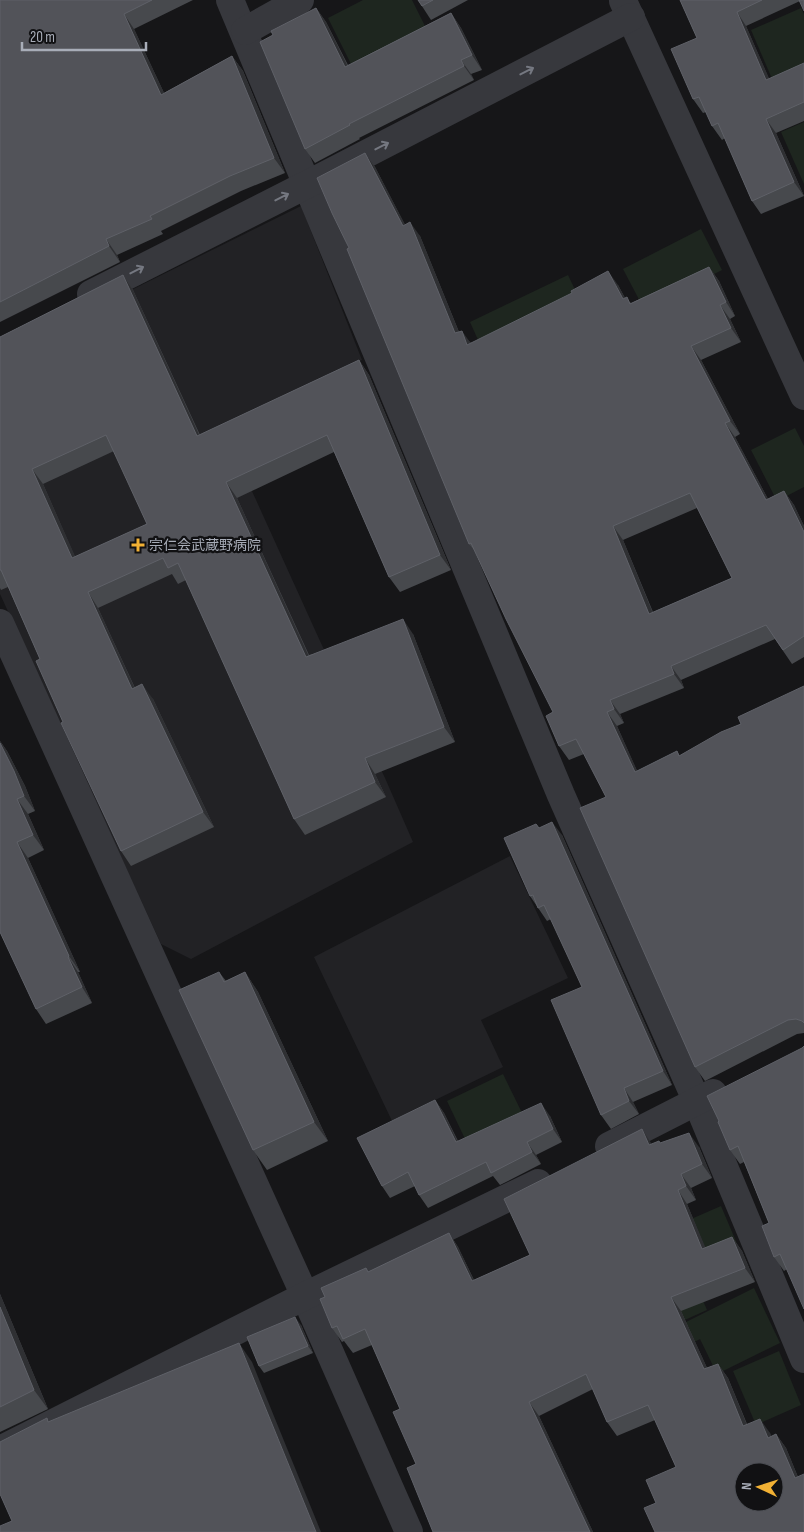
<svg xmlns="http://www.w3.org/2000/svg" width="804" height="1532" font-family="'Sofia Sans Condensed','Noto Sans JP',sans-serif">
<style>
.built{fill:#222225}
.green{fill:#1e261f}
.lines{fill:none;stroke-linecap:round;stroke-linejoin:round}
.street{stroke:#37383d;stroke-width:28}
.wall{fill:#47494d;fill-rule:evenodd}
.shaded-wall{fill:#2f3033}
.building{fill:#525359;stroke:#5f6168;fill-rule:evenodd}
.oneway{stroke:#757881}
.poi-dot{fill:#f2b134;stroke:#111113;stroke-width:2}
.labels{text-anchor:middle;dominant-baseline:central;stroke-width:4.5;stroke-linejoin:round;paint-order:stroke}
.poi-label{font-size:14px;fill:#a8adb8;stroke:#111113;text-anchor:start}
</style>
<rect width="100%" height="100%" fill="#161618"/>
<g class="built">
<polygon points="301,206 362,360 222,425 320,641 385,778 413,842 191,959 161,944 0,594 0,355"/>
<polygon points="510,856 568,978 481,1020 503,1067 392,1121 314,957"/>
</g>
<g class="green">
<polygon points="363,0 412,0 426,28 352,66 328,18"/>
<polygon points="801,8 804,14 804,78 785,109 751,30"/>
<polygon points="804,122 804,184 781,132"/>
<polygon points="701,229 722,270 644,309 623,269"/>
<polygon points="568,275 628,401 483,351 470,322"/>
<polygon points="795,428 804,446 804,487 777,501 751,450"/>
<polygon points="503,1074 525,1119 484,1179 447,1101"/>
<polygon points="721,1206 738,1246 689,1268 707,1310 658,1332 629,1246"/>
<polygon points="754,1288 780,1343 717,1374 700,1339 674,1353 664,1333"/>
<polygon points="779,1351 801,1405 756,1425 733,1371"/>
</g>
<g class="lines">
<g class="street">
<polyline points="230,0 561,795 697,1102 804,1359"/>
<polyline points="623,1 804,396"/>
<polyline points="245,31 300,0"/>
<polyline points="91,294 308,184 631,17"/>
<polyline points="0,623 305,1296 409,1532"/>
<polyline points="609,1146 713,1093"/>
<polyline points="0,1450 305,1296 538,1183"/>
</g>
</g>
<g class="wall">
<polygon points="0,0 193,0 134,29 164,93 232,56 243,71 285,173 241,191 161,231 163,234 117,255 120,262 0,322"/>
<polygon points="418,0 468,0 431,20"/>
<polygon points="680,0 804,0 800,1 746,26 769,79 804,63 804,121 776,133 804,196 761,214 752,201 725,138 722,140 712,126 706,112 703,113 693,99 697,38"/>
<polygon points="316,8 326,22 348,65 451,13 461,28 482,70 471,74 474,80 359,138 360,139 315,163 305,149 273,35"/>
<path d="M365 153 375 167 405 225 420 236 459 332 471 343 618 285 625 298 631 303 709 267 719 281 735 316 730 319 741 342 701 360 740 434 735 437 768 499 784 491 794 505 804 526V657L792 664 775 639 681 680 684 688 620 714 624 723 617 726 637 771 677 751 680 756 741 724 804 686V1033L797 1034 705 1081 695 1067 606 797 584 754 569 760 559 746 553 712 474 550 469 544 349 248ZM697 508 732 578 653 612 623 540Z"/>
<path d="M123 275 133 290 200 435 359 360 369 375 451 570 400 592 389 577 334 452 237 498 309 655 413 634 455 742 375 774 386 797 305 835 294 819 186 580 178 584 172 574 98 608 135 688 153 699 214 827 131 866 121 851 63 722 40 659 8 587 1 590 0 588V337ZM114 451 147 524 75 557 43 484Z"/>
<polygon points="0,741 7,751 25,786 35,811 28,814 44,850 28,858 80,972 78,972 92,1003 46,1024 36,1009 0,932"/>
<polygon points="536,824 539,828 562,835 672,1085 633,1102 639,1114 611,1129 601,1115 582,987 551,919 547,921 530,896"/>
<polygon points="219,972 226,981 245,972 258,992 328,1141 267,1170 253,1150"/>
<polygon points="802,1048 787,1269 784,1271 774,1257 769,1223 744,1162 740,1164 730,1150"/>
<polygon points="435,1100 444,1113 458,1141 550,1116 562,1142 536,1155 541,1164 500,1185 493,1176 428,1208 419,1195 415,1186 390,1198 382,1186"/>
<polygon points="661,1143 699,1147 712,1178 691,1188 696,1200 687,1204 705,1248 732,1237 742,1251 755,1282 681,1311 707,1368 718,1364 728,1378 747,1424 770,1433 771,1437 776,1434 786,1448 798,1477 804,1532 656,1503 676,1467 655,1420 617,1436 607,1422 593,1389 539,1416 593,1532 433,1532 416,1464 400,1409 372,1345 353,1353 344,1341 342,1342 332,1328 325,1297 368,1272 449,1233 458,1247 474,1280 530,1255 652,1144"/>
<polygon points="0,1294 48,1409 0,1432"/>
<polygon points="301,1325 313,1353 264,1373 259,1366"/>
</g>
<g class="shaded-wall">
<polygon points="316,8 326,22 355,81 345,67"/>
<polygon points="737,12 746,26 776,94 766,80"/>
<polygon points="451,13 461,28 482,70 472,55"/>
<polygon points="124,14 134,29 172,110 161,95"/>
<polygon points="232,56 243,71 285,173 274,158"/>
<polygon points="461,60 471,74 474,80 464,66"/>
<polygon points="766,119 776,133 804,196 794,182"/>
<polygon points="365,153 375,167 413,240 403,226"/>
<polygon points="410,222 420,236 465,347 455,333"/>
<polygon points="106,239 117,255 120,262 109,246"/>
<polygon points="709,267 719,281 735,316 726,302"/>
<polygon points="608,271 618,285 633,313 623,299"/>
<polygon points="123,275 133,290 207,452 197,436"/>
<polygon points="720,305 730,319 741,342 731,328"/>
<polygon points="462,331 472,345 467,345"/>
<polygon points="691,346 701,360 740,434 730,421"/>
<polygon points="359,360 369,375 451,570 440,555"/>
<polygon points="725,423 735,437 776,514 766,500"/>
<polygon points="32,469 43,484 83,574 72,558"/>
<polygon points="226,482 237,498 316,672 306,657"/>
<polygon points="784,491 794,505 804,526 804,532"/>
<polygon points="613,526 623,540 659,628 649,614"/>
<polygon points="88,592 98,608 142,704 132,689"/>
<polygon points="403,619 413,634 455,742 444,727"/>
<polygon points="671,666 681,680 684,688 674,674"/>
<polygon points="142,684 153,699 214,827 203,812"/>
<polygon points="610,700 620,714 624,723 614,709"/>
<polygon points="607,712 617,726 644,786 635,772"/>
<polygon points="0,741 7,751 25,786 35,811 24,796 0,743"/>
<polygon points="365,758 375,774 386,797 375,782"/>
<polygon points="17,799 28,814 44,850 33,835"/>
<polygon points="552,822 562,835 672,1085 663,1071"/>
<polygon points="17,842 28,858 80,972 69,956"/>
<polygon points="68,957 78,972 92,1003 82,987"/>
<polygon points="245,972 258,992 328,1141 314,1122"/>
<polygon points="624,1088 633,1102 639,1114 629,1101"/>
<polygon points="435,1100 444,1113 464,1155 456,1142"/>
<polygon points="541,1103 550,1116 562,1142 553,1129"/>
<polygon points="642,1129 651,1143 658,1159 649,1145"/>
<polygon points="689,1133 699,1147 712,1178 702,1164"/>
<polygon points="527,1142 536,1155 541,1164 532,1152"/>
<polygon points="681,1174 691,1188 696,1200 686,1186"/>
<polygon points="678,1190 687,1204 712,1263 702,1249"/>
<polygon points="449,1233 458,1247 481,1295 472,1281"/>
<polygon points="732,1237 742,1251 755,1282 745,1268"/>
<polygon points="0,1294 48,1409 34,1390 0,1307"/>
<polygon points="671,1297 681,1311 714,1383 704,1369"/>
<polygon points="295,1317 301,1325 313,1353 308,1346"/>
<polygon points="239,1343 252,1362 321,1532 316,1532"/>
<polygon points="718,1364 728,1378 753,1440 743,1426"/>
<polygon points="529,1402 539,1416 593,1532 590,1532"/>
<polygon points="760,1419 770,1433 778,1452 768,1438"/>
<polygon points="776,1434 786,1448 804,1492 795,1478"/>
</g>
<g class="building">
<polygon points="0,0 152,0 124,14 161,95 232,56 274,158 230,176 150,216 152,219 106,239 109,246 0,302"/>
<polygon points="418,0 433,0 422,6"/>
<polygon points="680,0 762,0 737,12 766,80 804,63 804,102 766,119 794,182 752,201 718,123 712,126 699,97 693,99 671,49 697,38"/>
<polygon points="799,0 804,0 804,11"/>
<polygon points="316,8 345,67 451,13 472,55 461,60 464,66 349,124 350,125 305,149 260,42 273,35 271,31"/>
<path d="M365 153 403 226 410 222 455 333 462 331 467 345 572 293 571 291 608 271 623 299 627 297 630 304 709 267 726 302 720 305 731 328 691 346 730 421 725 423 766 500 784 491 804 532V636L783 650 766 625 671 666 674 674 610 700 614 709 607 712 635 772 677 751 679 756 721 732 741 724 738 717 804 686V1023L802 1021 796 1019 788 1020 695 1067 580 808 606 797 576 739 559 746 546 716 553 712 506 619 471 543 469 544 347 249 349 248 332 213 317 178ZM690 493 732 578 649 614 613 526Z"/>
<path d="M123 275 197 436 359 360 440 555 389 577 327 435 226 482 306 657 403 619 444 727 365 758 375 782 294 819 178 563 168 568 163 558 88 592 132 689 142 684 203 812 121 851 61 723 63 722 36 661 40 659 1 570H0V337ZM106 435 147 524 72 558 32 469Z"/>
<polygon points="0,743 14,771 24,796 17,799 33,835 17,842 69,956 68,957 82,987 36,1009 0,932"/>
<polygon points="552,822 663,1071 624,1088 629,1101 601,1115 551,1000 582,987 544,905 538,908 533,895 530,896 504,838 536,824 539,828"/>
<polygon points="219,972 224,982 245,972 314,1122 253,1150 179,990"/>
<polygon points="804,1046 804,1309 780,1254 774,1257 762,1226 769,1223 738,1146 730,1150 718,1122 719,1121 707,1096 802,1048"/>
<polygon points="435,1100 456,1142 541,1103 553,1129 527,1142 532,1152 491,1173 486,1162 419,1195 408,1172 382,1186 357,1138"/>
<path d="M642 1129 649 1145 659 1141 660 1143 689 1133 702 1164 681 1174 686 1186 678 1190 702 1249 732 1237 745 1268 671 1297 704 1369 718 1364 743 1426 760 1419 768 1438 776 1434 795 1478 804 1474V1532H655L644 1508 656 1503 646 1480 676 1467 648 1405 607 1422 586 1374 529 1402 590 1532H433L407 1468 416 1464 393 1412 400 1409 365 1329 343 1339 337 1326 332 1328 320 1299 325 1297 321 1288 366 1268 368 1272 449 1233 472 1281 530 1255 504 1199ZM744 1472H774V1502H744Z"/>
<polygon points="0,1307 34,1390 0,1407"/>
<polygon points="295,1317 308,1346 259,1366 247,1337"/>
<polygon points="239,1343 316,1532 0,1532 0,1526 12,1521 0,1494 0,1442 47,1418 48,1422"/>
</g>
<defs><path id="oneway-shaft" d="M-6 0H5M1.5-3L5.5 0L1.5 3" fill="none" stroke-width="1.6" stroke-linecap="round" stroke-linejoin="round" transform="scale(1.25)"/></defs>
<g class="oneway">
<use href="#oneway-shaft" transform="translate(527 71) rotate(-27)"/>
<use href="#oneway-shaft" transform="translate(382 146) rotate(-27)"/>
<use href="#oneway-shaft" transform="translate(282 197) rotate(-27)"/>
<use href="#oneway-shaft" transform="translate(137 270) rotate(-27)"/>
</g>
<path class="poi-dot" d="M135.5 537.5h5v5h5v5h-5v5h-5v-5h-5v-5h5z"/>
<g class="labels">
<g class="poi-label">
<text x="149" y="545">宗仁会武蔵野病院</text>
</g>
</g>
<g transform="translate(759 1487) rotate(274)"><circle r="24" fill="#111113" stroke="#4d4f55"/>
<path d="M0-4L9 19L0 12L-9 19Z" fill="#f2b134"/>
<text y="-8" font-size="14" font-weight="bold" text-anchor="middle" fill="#a8adb8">N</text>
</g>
<path d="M22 42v8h124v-8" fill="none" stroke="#a8adb8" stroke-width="2.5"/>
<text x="30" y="42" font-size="15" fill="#a8adb8" stroke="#111113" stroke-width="4" paint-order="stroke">20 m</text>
</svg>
